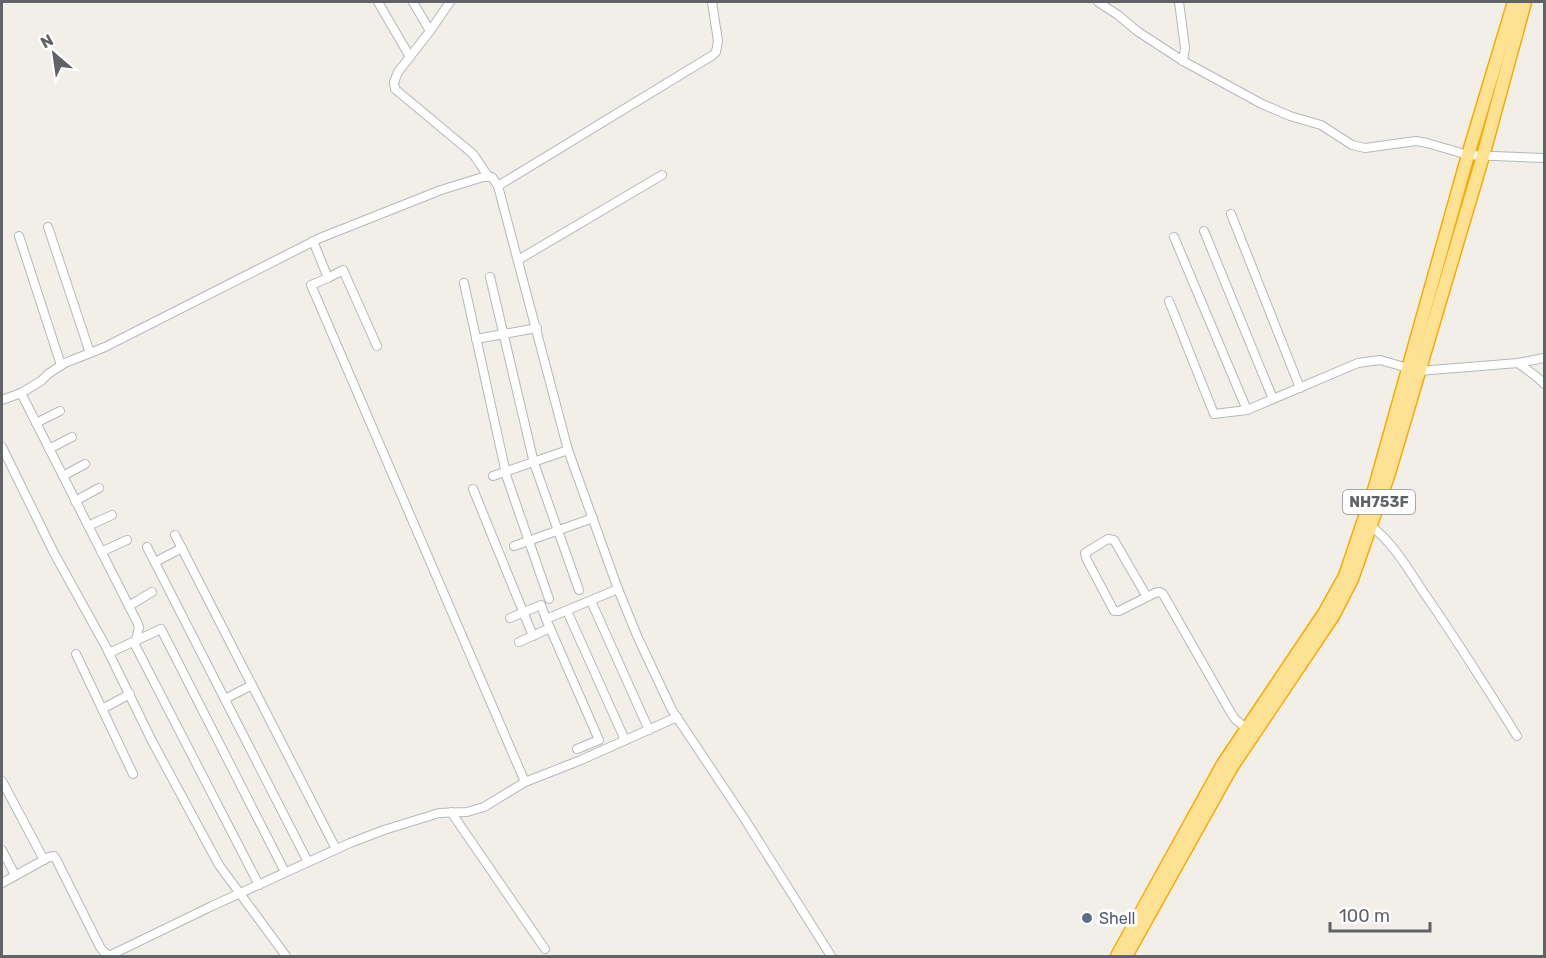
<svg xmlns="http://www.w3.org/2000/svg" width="1546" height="958" font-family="Rubik,sans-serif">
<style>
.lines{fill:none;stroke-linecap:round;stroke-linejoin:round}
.minor-casing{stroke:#b5b8bc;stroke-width:10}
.highway-casing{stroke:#f9ab00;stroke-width:15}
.minor{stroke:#fff;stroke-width:8}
.highway{stroke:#fde293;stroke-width:12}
.service-dot{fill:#5c6f8a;stroke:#fff;stroke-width:2}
.labels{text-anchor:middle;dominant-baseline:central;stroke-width:6;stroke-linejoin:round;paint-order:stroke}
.shield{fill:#fff;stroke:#8f9295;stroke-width:1.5}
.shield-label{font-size:15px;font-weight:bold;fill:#5f6368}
.service-label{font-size:16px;fill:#4e5e75;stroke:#fff;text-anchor:start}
</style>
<rect width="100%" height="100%" fill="#f1efe8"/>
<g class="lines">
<defs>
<g id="minor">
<polyline points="378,2 410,57"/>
<polyline points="413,2 430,31"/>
<polyline points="450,2 430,31 398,72 394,82 395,89 473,154 488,176"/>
<polyline points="1098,2 1118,15 1137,31 1183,61 1262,104 1290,116 1321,125 1352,145 1365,148 1416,141 1427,143 1468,155 1544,158"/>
<polyline points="1179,2 1185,48 1183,61"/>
<polyline points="498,186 713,55 716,52 718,41 712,2"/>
<polyline points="1231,214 1300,388"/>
<polyline points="48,227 90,353"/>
<polyline points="1204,231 1273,399"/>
<polyline points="19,236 61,365"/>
<polyline points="1174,237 1247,410"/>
<polyline points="313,241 328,278 311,285 525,782"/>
<polyline points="518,260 662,175"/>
<polyline points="490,277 534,463 579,590"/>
<polyline points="328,278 343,270 377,346"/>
<polyline points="464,283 507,478 549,599"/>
<polyline points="1169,301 1214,414 1247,410 1358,363 1380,360 1408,368"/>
<polyline points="476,339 537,328"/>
<polyline points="1518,363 1537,377 1544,384"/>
<polyline points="1419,371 1518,363 1544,358"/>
<polyline points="21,393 138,624 139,627 135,645 259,885"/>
<polyline points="2,400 21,393 41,381 48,374 65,363 105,347 320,238 441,190 483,177 492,177 498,186 568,450 618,589 638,638 672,710 744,818 831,956"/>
<polyline points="36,423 60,411"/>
<polyline points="2,447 54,553 105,645 152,741 219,865 286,956"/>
<polyline points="49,449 72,437"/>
<polyline points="63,476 85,464"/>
<polyline points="493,476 568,450"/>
<polyline points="473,489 533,636"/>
<polyline points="75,501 99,488"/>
<polyline points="88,526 112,515"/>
<path d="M1371 526C1393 543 1407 567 1422 590 1455 637 1486 687 1517 736"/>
<polyline points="175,535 336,849"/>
<polyline points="514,546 593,518"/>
<polyline points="147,547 308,862"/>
<polyline points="101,552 127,540"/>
<polyline points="155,562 182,548"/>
<polyline points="1147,597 1114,540 1108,539 1085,553 1086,558 1114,611 1119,611 1155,593 1160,592 1163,594 1231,713 1235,719 1247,729"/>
<polyline points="591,601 649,730"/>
<polyline points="129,606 152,592"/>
<polyline points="567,611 625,740"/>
<polyline points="510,618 541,605 546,619"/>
<polyline points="519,642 550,628"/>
<polyline points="109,653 161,629 285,872"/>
<polyline points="76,654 133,774"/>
<polyline points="225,699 252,685"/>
<polyline points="102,709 130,694"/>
<polyline points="577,749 599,740 546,619 618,589"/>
<polyline points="2,781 44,860"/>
<polyline points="451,812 545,949"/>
<polyline points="2,850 15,875"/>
<polyline points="2,883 49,857 54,856 56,859 100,947 104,952 110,956"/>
<polyline points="110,956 115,953 212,906 350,843 384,830 439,813 467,812 484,807 525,782 581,760 677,717"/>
</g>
<g id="highway">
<polyline points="1117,956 1223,764 1325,612 1345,576 1375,487 1468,155 1514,2"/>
<polyline points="1126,956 1231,768 1333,616 1352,579 1389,473 1483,156 1525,2"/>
</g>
</defs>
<use href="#minor" class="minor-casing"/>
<use href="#highway" class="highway-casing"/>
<use href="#minor" class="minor"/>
<use href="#highway" class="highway"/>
</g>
<circle class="service-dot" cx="1087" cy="918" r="6"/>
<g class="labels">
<rect class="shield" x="1343" y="490" width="72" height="24" rx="4.5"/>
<g class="shield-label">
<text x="1379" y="502">NH753F</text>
</g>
<g class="service-label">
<text x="1099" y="918">Shell</text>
</g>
</g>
<rect width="1546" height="958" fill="none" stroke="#5f6368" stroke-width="6"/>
<g transform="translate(54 54) rotate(331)" stroke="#ffffff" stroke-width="4.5" paint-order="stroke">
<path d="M0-4.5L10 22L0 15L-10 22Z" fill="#5f6368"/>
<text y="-9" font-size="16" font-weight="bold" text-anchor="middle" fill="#5f6368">N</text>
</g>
<path d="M1330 922v9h100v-9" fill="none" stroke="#5f6368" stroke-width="3"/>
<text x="1339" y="922" font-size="18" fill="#5f6368" stroke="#ffffff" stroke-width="4.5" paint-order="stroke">100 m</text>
</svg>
